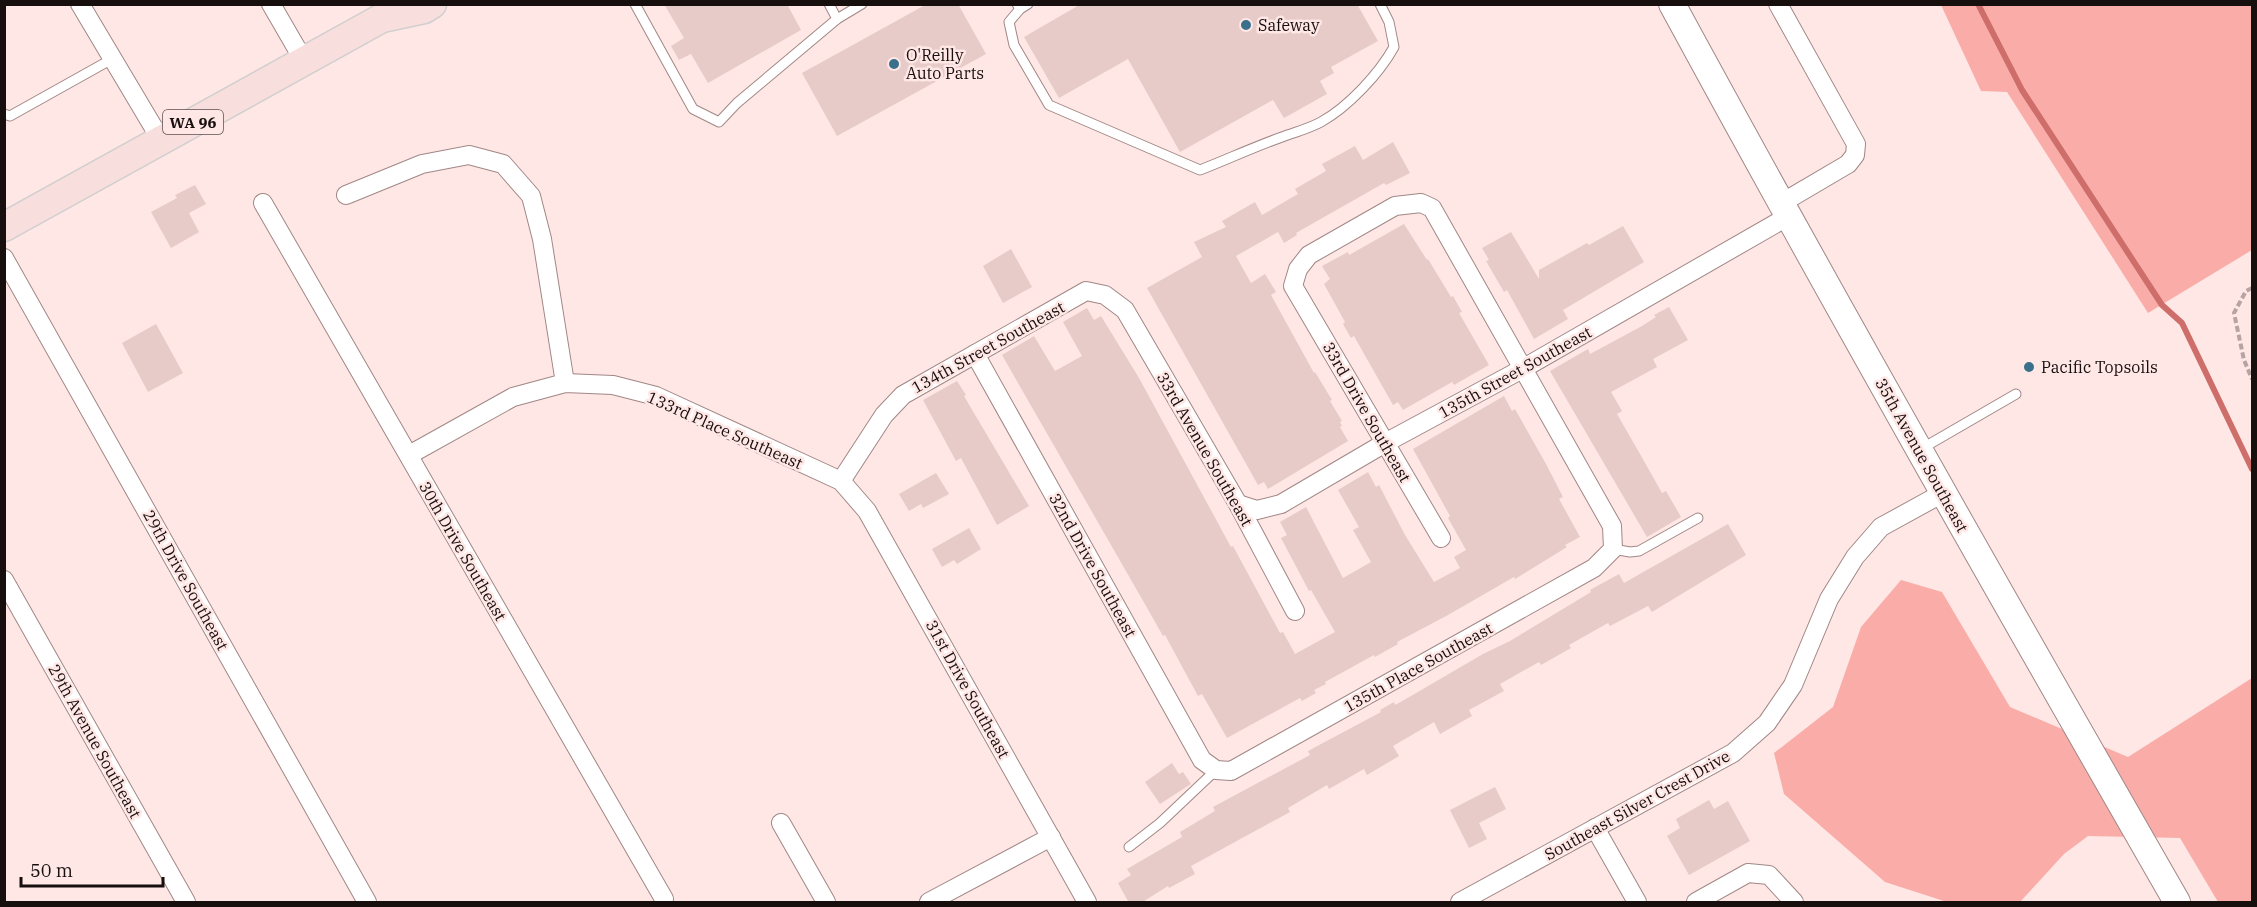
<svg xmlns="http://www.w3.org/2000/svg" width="2257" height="907" font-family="'IBM Plex Serif',serif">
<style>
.green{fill:#faada8}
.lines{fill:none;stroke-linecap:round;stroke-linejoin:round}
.stream{stroke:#ce6e6b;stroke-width:6}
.building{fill:#e7cbc9}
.lane-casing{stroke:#a18785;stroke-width:11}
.street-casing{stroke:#a18785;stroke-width:20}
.secondary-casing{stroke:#a18785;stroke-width:28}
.primary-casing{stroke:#d1cfcf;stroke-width:31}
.path{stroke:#b6a3a2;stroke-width:4;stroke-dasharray:6 3;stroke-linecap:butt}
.lane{stroke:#fff;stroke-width:9}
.street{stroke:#fff;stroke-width:18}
.secondary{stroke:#fff;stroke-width:26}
.primary{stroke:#f8dfdd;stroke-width:28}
.poi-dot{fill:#3a708c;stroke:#fee7e5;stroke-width:2}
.labels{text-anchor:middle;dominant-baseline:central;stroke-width:5;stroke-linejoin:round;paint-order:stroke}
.shield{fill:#fee7e5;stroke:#5c4f4e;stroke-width:1.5}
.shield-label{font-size:15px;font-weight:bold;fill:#170e0e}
.poi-label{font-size:16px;fill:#170e0e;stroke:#fee7e5;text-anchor:start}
.street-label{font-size:16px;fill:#170e0e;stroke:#fee7e5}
</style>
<rect width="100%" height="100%" fill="#fee7e5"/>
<g class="green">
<polygon points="1941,5 2250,5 2252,9 2252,250 2148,313 2007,92 1981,91"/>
<polygon points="1901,580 1942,592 2010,707 2128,757 2252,678 2252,902 2218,902 2180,838 2088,836 2064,854 2020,902 1947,902 1885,882 1784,794 1774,753 1833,707 1861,627"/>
</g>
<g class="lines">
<polyline class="stream" points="1978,4 2022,90 2162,305 2182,323 2252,469"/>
</g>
<g class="building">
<polygon points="664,4 787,4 801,30 708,83 691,54 679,60 671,46 684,38"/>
<polygon points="927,4 958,4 986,54 837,136 802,73"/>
<polygon points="1081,4 1357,4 1378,41 1331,67 1334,73 1320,81 1327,94 1284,118 1273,100 1180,152 1128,59 1059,98 1024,37"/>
<polygon points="1393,142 1410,173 1386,185 1384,183 1296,233 1297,235 1284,243 1278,232 1236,256 1251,283 1265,274 1276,292 1271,295 1314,373 1315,372 1332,400 1330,401 1342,421 1340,422 1342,426 1340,427 1348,441 1268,489 1264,482 1258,485 1147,288 1202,257 1194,242 1226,227 1222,221 1255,202 1262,215 1298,194 1295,189 1326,171 1322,164 1355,146 1363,160"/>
<polygon points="195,185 206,204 189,213 199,232 171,248 151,212 177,198 175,195"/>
<polygon points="1404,224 1427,260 1428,259 1451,297 1453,296 1462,312 1459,313 1489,365 1454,385 1452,382 1403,410 1398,402 1393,405 1354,336 1351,338 1343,324 1345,322 1324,284 1330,279 1322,266 1348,252 1349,255"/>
<polygon points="1623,226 1644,262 1563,310 1568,319 1534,339 1507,290 1504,292 1486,261 1489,260 1482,248 1511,232 1539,279 1539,270 1587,243 1589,245"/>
<polygon points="1011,249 1032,287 1003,303 983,266"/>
<polygon points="1669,307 1688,340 1653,359 1657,367 1611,392 1622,411 1617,414 1640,454 1662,493 1666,491 1681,517 1647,537 1550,371 1588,349 1590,354 1642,326 1656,317 1654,315"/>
<polygon points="1087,308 1094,320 1101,316 1139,378 1231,547 1233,546 1280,633 1283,632 1295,654 1335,632 1311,590 1309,591 1281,538 1287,535 1280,522 1306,507 1343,578 1371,562 1353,530 1359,527 1338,490 1368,472 1376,487 1379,485 1405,535 1434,582 1460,568 1454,557 1466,550 1448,518 1450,516 1413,449 1504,396 1512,411 1515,409 1546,464 1563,497 1559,499 1580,537 1565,545 1567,547 1515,579 1514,577 1448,615 1397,642 1398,644 1375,657 1374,655 1325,682 1326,684 1314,690 1316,693 1302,701 1300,698 1227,738 1202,694 1198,696 1165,635 1163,636 1146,606 1002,355 1034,336 1055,371 1082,356 1063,322"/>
<polygon points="156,324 183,373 148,392 122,343"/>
<polygon points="957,381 966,395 964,396 1029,506 997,525 961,458 956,461 923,400"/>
<polygon points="936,473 949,494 923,508 921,504 909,511 899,494"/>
<polygon points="1728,524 1746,555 1652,612 1648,606 1610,626 1608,623 1569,645 1571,648 1541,665 1539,662 1500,684 1504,691 1469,710 1472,716 1440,734 1434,722 1393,746 1399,756 1367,775 1364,769 1329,789 1327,785 1288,808 1290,812 1191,866 1195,874 1169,888 1168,886 1141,903 1129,903 1118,883 1131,875 1127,869 1182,837 1180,832 1215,811 1213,807 1310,755 1308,751 1381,712 1380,710 1394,702 1395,705 1411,696 1483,654 1510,641 1591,592 1590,590 1619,574 1624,583"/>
<polygon points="969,528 981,549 957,564 954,560 942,567 932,549"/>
<polygon points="1172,763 1179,774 1183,772 1191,784 1160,804 1145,782"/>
<polygon points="1495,787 1506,809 1479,823 1487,839 1469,848 1450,810"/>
<polygon points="1709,800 1714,809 1728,801 1750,841 1689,875 1667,836 1680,828 1676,819"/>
</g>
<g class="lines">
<defs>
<g id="lane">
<polyline points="635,4 693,109 719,122 737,103 837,19 862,4"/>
<polyline points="829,4 837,19"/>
<polyline points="1017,4 1020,9 1028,4"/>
<path d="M1020 9 1009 22 1014 45 1049 105 1200 170C1228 159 1254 147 1282 137 1295 132 1308 129 1321 122 1348 107 1379 74 1394 47L1389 22 1380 4"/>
<polyline points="4,114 10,116 112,59"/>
<polyline points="1921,449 2016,394"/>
<polyline points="1613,549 1630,552 1639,551 1698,518"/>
<polyline points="1129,847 1160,823 1216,770"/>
</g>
<g id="street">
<polyline points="80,4 161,140"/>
<polyline points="271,4 304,61"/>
<polyline points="1778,4 1856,144 1855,155 1848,164 1780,204"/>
<polyline points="346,195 422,164 469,155 503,164 531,196 542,239 565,383"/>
<polyline points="263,203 664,899"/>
<polyline points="4,258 367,902"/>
<polyline points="975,354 1202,760 1216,770 1231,771 1594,568 1613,549 1612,526 1432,208 1421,203 1395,206 1309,255 1298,269 1293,286 1441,538"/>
<polyline points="409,455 513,397 565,383 613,385 656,396 841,481 867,511 1087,902"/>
<polyline points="841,481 884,415 903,395 1086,291 1105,295 1125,310 1238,504 1295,611"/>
<polyline points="1238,504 1257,510 1281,504 1385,443 1524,368 1787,217"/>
<polyline points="4,580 186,902"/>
<polyline points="781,823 826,902"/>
<polyline points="1595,828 1637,902"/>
<polyline points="929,902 1051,837"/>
<polyline points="1460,902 1733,753 1767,723 1793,685 1829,599 1855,557 1881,527 1943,493"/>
<polyline points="1696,902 1748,873 1769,875 1794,902"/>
</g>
<path id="secondary" d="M1672 4C1836 306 2006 604 2177 902"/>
<polyline id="primary" points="4,227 382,18 424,9 432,4"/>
</defs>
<use href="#lane" class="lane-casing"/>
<use href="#street" class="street-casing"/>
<use href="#secondary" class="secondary-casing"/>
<use href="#primary" class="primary-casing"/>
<polyline class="path" points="2252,288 2246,291 2234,313 2244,360 2252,379"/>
<use href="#lane" class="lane"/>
<use href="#street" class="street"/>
<use href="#secondary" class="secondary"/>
<use href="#primary" class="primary"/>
</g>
<g class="poi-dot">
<circle cx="1246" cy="25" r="6"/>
<circle cx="894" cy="64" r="6"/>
<circle cx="2029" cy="367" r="6"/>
</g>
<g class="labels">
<rect class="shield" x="163" y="110" width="60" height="24" rx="4.5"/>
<g class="shield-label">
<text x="193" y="122">WA 96</text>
</g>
<g class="poi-label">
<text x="1258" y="25">Safeway</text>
<text x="906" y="55">O'Reilly<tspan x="906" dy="18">Auto Parts</tspan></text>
<text x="2041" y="367">Pacific Topsoils</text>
</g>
<g class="street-label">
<text transform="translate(988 347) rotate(-29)">134th Street Southeast</text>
<text transform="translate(1515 372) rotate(-29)">135th Street Southeast</text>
<text transform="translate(1367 412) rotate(60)">33rd Drive Southeast</text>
<text transform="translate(725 430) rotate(24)">133rd Place Southeast</text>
<text transform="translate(1205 449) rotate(60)">33rd Avenue Southeast</text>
<text transform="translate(1922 455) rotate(61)">35th Avenue Southeast</text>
<text transform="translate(463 551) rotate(60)">30th Drive Southeast</text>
<text transform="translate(1093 565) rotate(61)">32nd Drive Southeast</text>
<text transform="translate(186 580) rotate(61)">29th Drive Southeast</text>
<text transform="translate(1418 667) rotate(-29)">135th Place Southeast</text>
<text transform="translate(968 689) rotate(61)">31st Drive Southeast</text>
<text transform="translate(95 741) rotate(61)">29th Avenue Southeast</text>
<text transform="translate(1637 805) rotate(-29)">Southeast Silver Crest Drive</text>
</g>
</g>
<rect width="2257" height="907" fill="none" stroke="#170e0e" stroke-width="12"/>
<path d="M21 877v9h142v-9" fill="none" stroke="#170e0e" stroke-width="3"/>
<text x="30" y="877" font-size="18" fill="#170e0e" stroke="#fee7e5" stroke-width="4.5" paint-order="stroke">50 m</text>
</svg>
